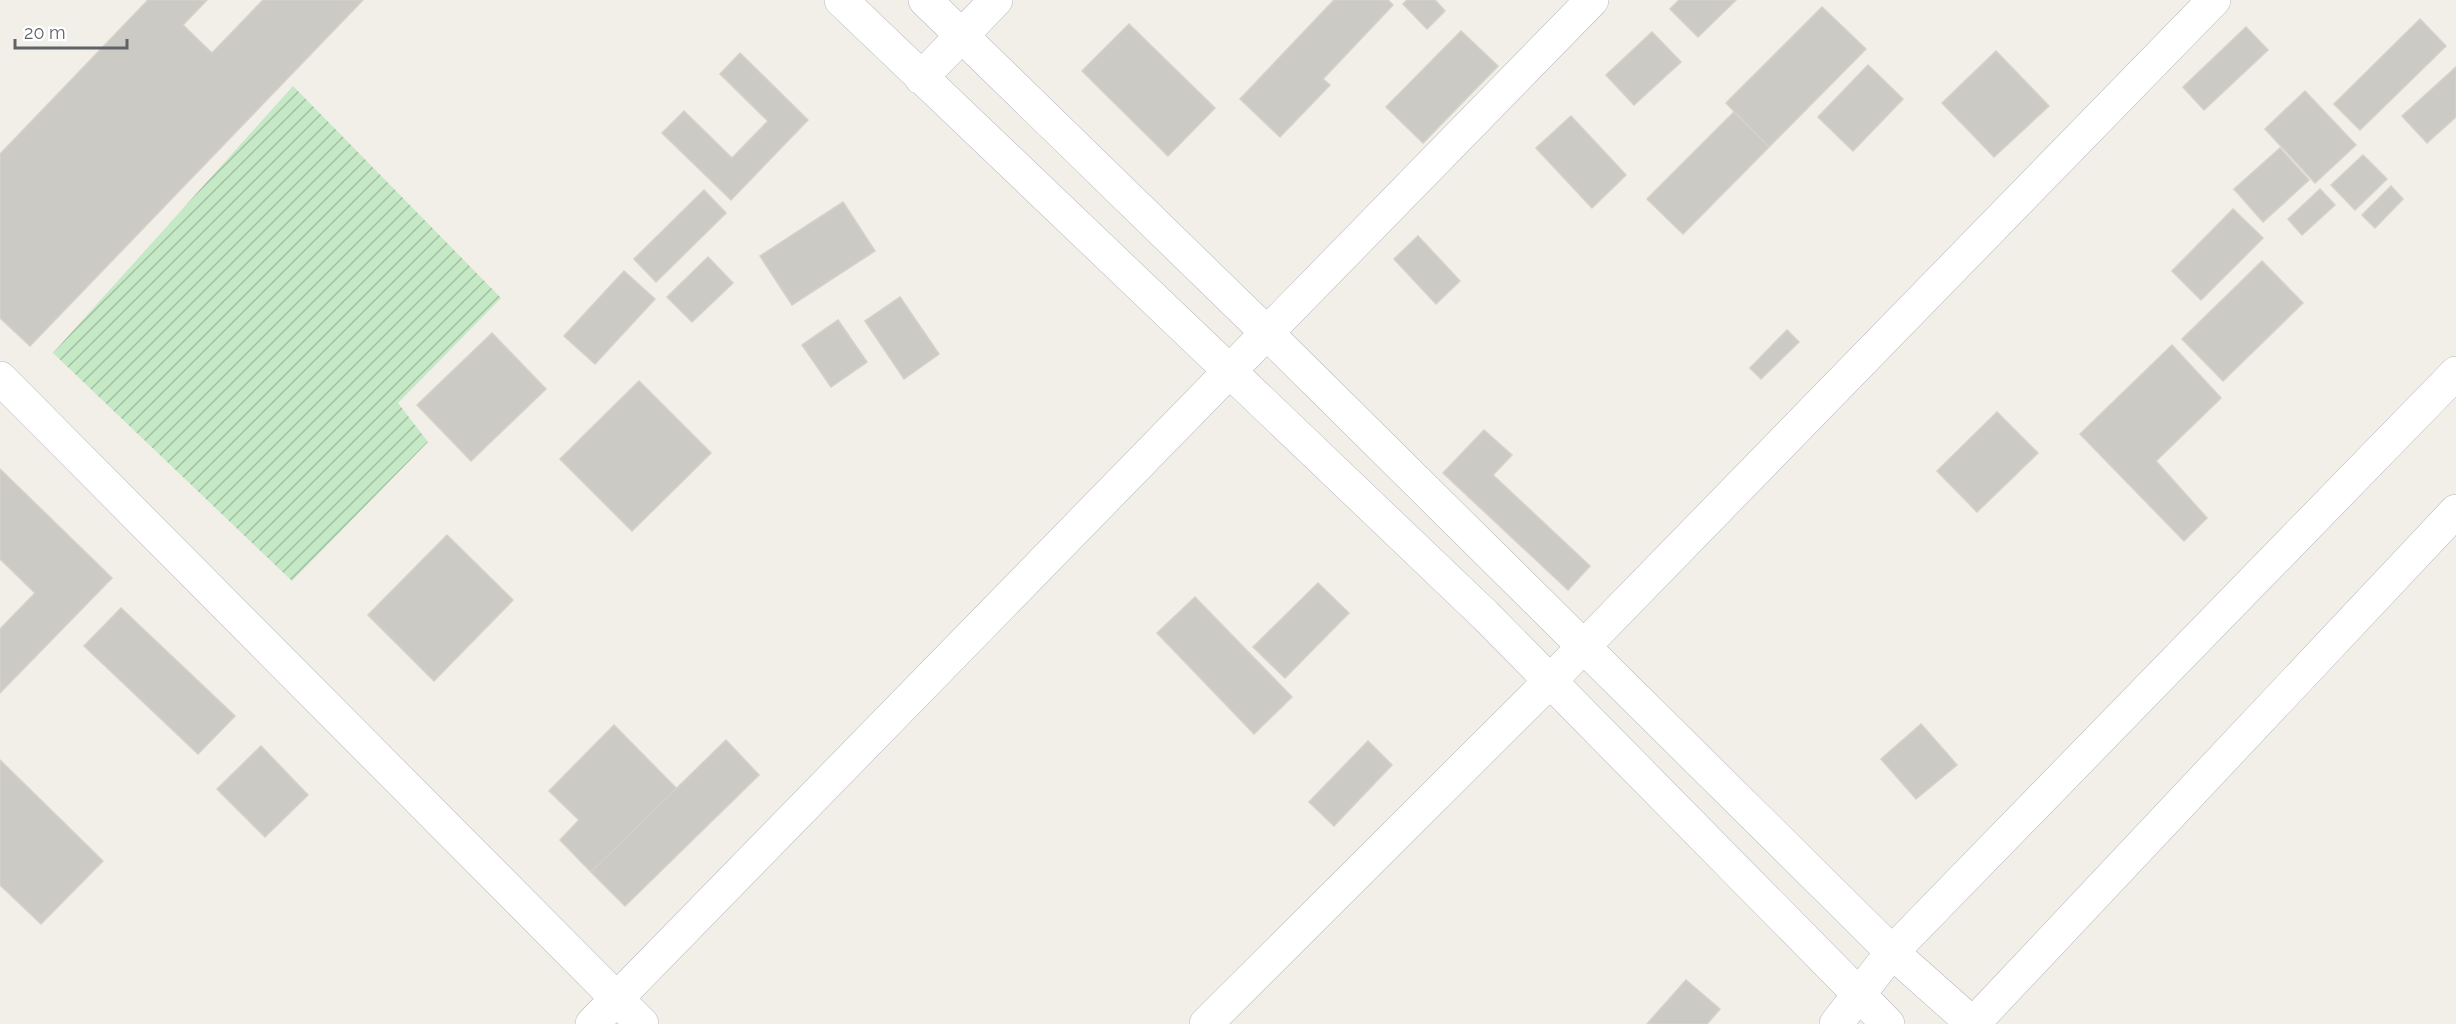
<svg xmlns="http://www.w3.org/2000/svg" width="2456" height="1024" font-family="Raleway,sans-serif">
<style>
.garden{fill:url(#garden-furrows)}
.building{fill:#cccac5;stroke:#d6d1c6;stroke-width:1.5}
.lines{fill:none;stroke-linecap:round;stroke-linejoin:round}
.minor-casing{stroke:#b5b8bc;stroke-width:34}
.tertiary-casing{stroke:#b5b8bc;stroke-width:34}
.minor{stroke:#fff;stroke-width:33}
.tertiary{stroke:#fff;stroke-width:33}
</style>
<defs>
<pattern id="garden-furrows" width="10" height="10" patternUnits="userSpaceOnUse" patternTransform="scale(1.5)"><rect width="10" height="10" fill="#c5e8c5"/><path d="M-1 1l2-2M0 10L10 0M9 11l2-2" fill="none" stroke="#a3c0a4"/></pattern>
</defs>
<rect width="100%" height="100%" fill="#f1efe8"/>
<polygon class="garden" points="293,86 501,298 398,403 428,442 292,581 53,353"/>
<g class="building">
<polygon points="148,0 207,0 183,25 212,53 263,0 363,0 30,346 0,318 0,154"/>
<polygon points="1334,0 1388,0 1393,5 1323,79 1330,85 1280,137 1240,99"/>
<polygon points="1407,0 1435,0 1445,11 1427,29 1403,4"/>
<polygon points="1679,0 1736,0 1698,37 1670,9"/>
<polygon points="1822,7 1866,49 1769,147 1726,103"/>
<polygon points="2420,19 2446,46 2360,130 2334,104"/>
<polygon points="1129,24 1215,108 1168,156 1082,71"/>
<polygon points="2246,27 2268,50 2204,110 2183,87"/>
<polygon points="1461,31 1498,66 1423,143 1386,107"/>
<polygon points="1652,32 1681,62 1634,105 1606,75"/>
<polygon points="1996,51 2049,106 1994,157 1942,103"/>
<polygon points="740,53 808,120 731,200 662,133 684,111 732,158 768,121 720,74"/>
<polygon points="1868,65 1903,99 1853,151 1818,117"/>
<polygon points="2456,67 2456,117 2427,143 2402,116"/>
<polygon points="2305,91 2356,145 2315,183 2265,129"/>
<polygon points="1734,112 1769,147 1683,234 1647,199"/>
<polygon points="1571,116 1626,175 1592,208 1536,148"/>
<polygon points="2280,148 2309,180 2263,222 2234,189"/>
<polygon points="2363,155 2387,179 2355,210 2331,185"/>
<polygon points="2391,186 2403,199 2375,228 2362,215"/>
<polygon points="2320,189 2335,205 2302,235 2288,219"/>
<polygon points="704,190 726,213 656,282 634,259"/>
<polygon points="843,202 875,251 792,305 760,256"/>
<polygon points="2233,209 2263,238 2201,300 2172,271"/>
<polygon points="1418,236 1460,281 1436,304 1394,259"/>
<polygon points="708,257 733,283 692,322 667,297"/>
<polygon points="2262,261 2303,303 2223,381 2182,339"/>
<polygon points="624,271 655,299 595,364 564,336"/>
<polygon points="900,297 939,354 904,379 865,321"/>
<polygon points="838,320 867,362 831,387 802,345"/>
<polygon points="1787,330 1799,342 1761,379 1750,368"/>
<polygon points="492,333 546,389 471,461 417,405"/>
<polygon points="2172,345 2221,398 2156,461 2207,518 2184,541 2080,434"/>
<polygon points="639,381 711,453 632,531 560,459"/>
<polygon points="1997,412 2038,453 1977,512 1937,471"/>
<polygon points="1484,430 1512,455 1493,475 1590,566 1568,590 1443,473"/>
<polygon points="0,469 112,578 0,693 0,629 35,593 0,559"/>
<polygon points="447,535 513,600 434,681 368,615"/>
<polygon points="1318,583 1349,613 1285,678 1253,647"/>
<polygon points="1195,597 1292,697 1254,734 1157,633"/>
<polygon points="121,608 235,716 198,754 84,646"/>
<polygon points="1921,724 1957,765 1916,799 1881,759"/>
<polygon points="614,725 677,789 591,872 560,840 579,820 549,791"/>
<polygon points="726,740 759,775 625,906 591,872"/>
<polygon points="1368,741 1392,765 1334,826 1309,802"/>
<polygon points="261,746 308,795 265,837 217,789"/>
<polygon points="0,760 103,861 41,924 0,885"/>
<polygon points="1686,980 1720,1009 1707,1024 1647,1024"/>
</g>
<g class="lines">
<defs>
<g id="minor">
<polyline points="921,78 996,0"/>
<polyline points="0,378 642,1024"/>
<polyline points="592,1024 1592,0"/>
<polyline points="1206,1024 1551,680 2214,0"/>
</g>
<g id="tertiary">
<polyline points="841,0 1485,615 1888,1024"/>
<polyline points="925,0 1266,332 1892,952 1973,1024"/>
<polyline points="1836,1024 1892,952 2456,373"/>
<polyline points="1973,1024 2456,511"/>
</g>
</defs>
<use href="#minor" class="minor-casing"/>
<use href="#tertiary" class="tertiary-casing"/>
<use href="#minor" class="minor"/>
<use href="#tertiary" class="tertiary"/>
</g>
<path d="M15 39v9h112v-9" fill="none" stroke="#5f6368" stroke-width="3"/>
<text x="24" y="39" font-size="18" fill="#5f6368" stroke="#ffffff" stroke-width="4.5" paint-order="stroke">20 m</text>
</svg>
